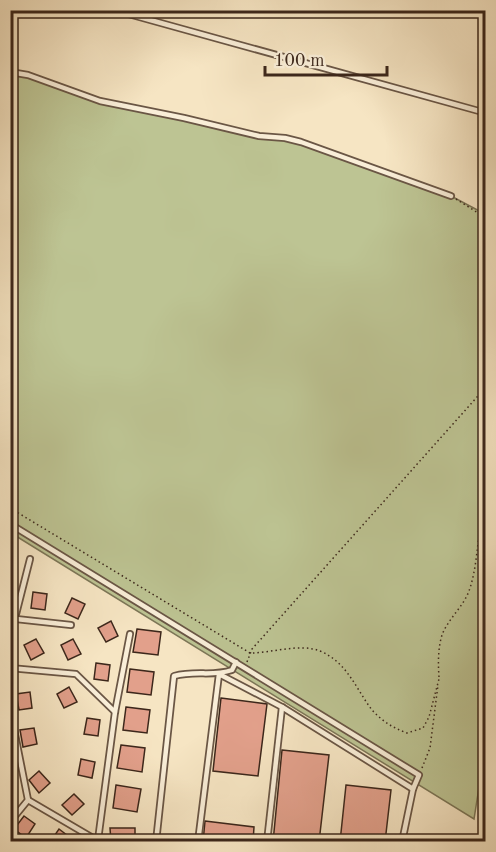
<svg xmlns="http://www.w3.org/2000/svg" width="496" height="852" font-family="'Old Standard TT',serif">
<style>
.green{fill:#bdc493;stroke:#7c7657;stroke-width:1.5}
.building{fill:#e2a08b;stroke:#3c271b;stroke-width:1.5}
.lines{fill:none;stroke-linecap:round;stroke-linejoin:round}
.lane-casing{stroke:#6a5645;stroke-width:8}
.path{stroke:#3c271b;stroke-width:1.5;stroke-dasharray:1.5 3;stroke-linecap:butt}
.lane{stroke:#f9eed8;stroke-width:4.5}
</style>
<rect width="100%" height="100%" fill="#f6e5c3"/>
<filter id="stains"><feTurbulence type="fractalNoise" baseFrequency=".00333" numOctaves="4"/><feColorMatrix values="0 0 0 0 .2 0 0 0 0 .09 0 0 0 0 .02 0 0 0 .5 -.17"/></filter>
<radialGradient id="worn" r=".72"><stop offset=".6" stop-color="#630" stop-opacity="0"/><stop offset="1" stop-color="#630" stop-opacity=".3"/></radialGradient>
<polygon class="green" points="10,72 16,72 100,101 259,136 285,138 451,196 485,214 486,743 474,819 11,533"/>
<g class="building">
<polygon points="33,592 47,594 45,610 31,608"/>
<polygon points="72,598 85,604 78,619 65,613"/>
<polygon points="111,621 118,636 106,642 98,628"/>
<polygon points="137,629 161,632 158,655 133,652"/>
<polygon points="36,639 44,653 31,660 24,645"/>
<polygon points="73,639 81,654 68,660 61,645"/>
<polygon points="96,663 110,665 108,681 94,679"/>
<polygon points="130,669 154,672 151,695 127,692"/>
<polygon points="69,687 77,702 64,708 57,694"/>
<polygon points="30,692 32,708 19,710 16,694"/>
<polygon points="221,698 267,704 258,776 213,771"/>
<polygon points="126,707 150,710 147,733 123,730"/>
<polygon points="87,718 100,720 98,736 84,734"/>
<polygon points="34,728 37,744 23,747 20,730"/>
<polygon points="121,745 145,748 142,772 117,768"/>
<polygon points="282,750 329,755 319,842 273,842"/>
<polygon points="81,759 95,762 92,778 78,775"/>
<polygon points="39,771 50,783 39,793 29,780"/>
<polygon points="116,785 141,789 137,812 113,808"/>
<polygon points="346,785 391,790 385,842 340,842"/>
<polygon points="74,794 84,804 72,815 62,805"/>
<polygon points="24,816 35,824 26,838 14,829"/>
<polygon points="205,821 254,827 253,842 203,842"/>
<polygon points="110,828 135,828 135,842 111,842"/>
<polygon points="59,829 76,842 50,842"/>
</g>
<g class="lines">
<defs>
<g id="lane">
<polyline points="114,10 486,113"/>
<polyline points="10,72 28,75 100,101 184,118 259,136 285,138 301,142 451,196"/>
<polyline points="10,524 419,775 413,789 402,842"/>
<polyline points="16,619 71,625"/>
<polyline points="10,638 30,559"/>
<polyline points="10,668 76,674 115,712"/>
<polyline points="10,709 28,800 10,822"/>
<polyline points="28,800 98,841"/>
<polyline points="98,840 115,712 130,634"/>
<path d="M156 842 174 676C197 670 212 677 232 670L236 662"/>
<polyline points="198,842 219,674 282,707 413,789"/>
<polyline points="267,842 282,707"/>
</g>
</defs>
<use href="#lane" class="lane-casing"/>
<g class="path">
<polyline points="456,199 486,218"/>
<path d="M10 508 250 653C272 653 300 643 320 651 347 662 356 689 372 710 382 721 393 728 407 733L423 728 429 717 439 679"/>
<polyline points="247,662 252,649 486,387"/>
<path d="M439 677C438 663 438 648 442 635 448 619 463 607 469 591 479 563 476 532 486 505"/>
<polyline points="422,768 430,748 438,685"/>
</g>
<use href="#lane" class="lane"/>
</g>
<rect width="496" height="852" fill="none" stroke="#f6e5c3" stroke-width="36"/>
<rect x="12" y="12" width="472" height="828" fill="none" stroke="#3c271b" stroke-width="3"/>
<rect x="18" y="18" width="460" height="816" fill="none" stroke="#3c271b" stroke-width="1.5"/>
<path d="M265 66v9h122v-9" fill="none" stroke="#3c271b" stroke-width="3"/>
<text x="274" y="66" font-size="18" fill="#3c271b" stroke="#f9eed8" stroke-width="4.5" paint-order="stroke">100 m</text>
<rect width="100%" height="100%" filter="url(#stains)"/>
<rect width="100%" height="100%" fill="url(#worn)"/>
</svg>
